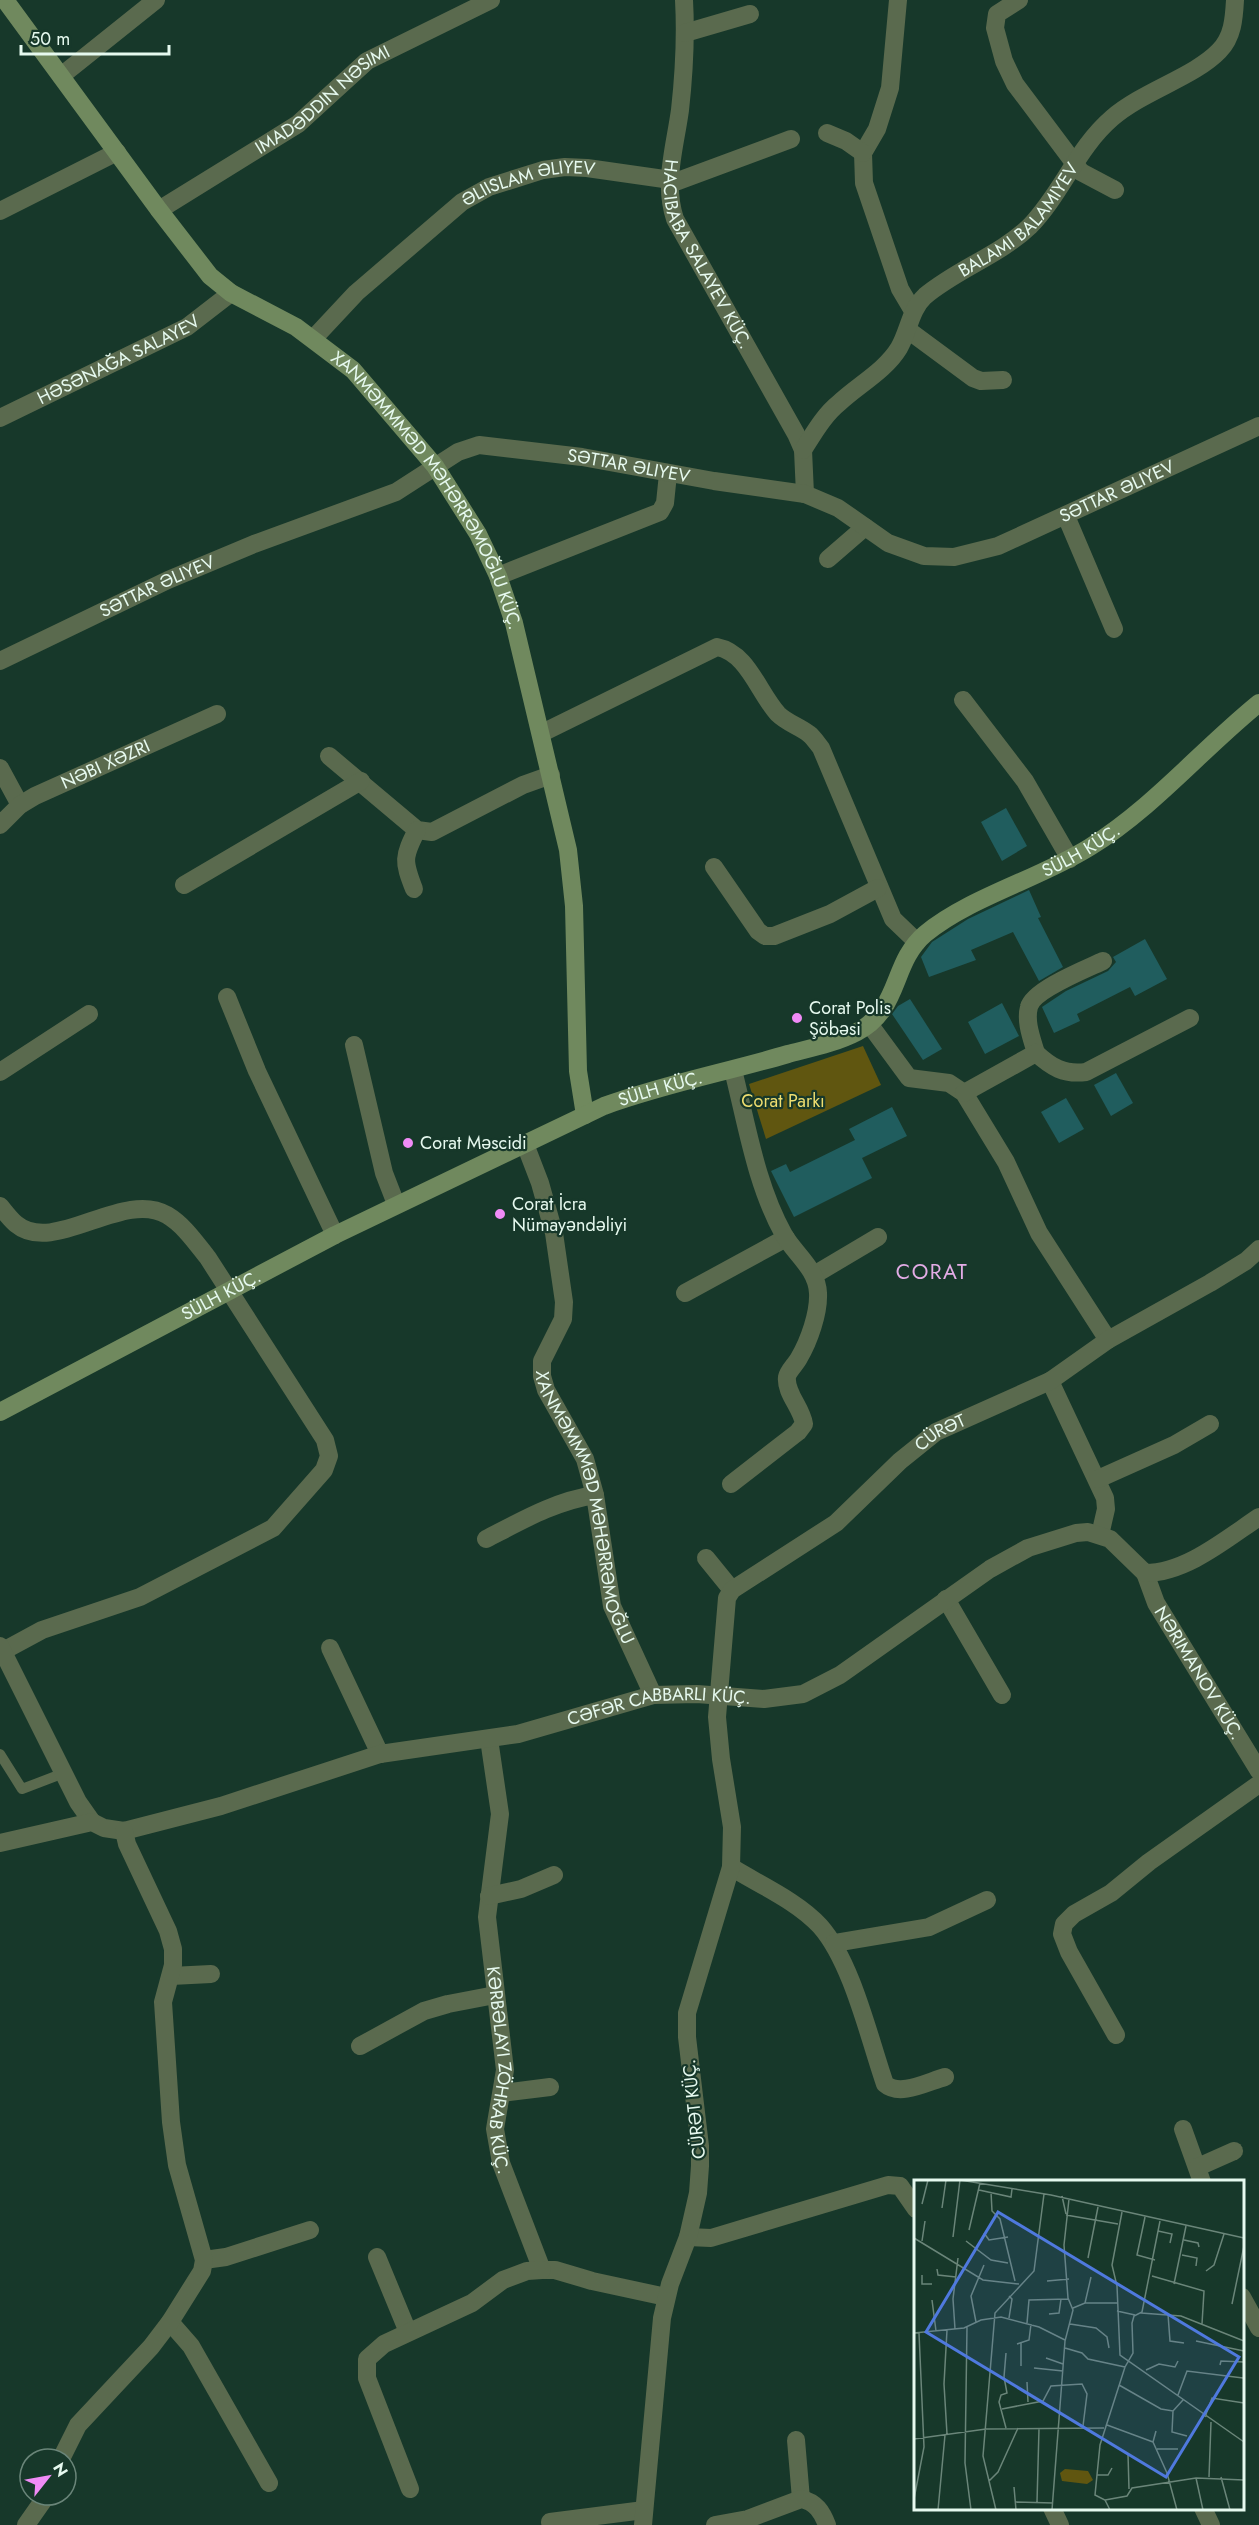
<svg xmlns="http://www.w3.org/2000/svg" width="1259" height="2525" font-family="Jost,sans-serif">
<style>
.green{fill:#605610}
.building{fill:#205d5e}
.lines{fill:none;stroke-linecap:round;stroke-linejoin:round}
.lane{stroke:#5a6a4e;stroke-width:10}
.street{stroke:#5a6a4e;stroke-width:18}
.secondary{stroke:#70895e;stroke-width:18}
.poi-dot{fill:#f08bf6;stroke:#17382a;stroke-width:2}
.labels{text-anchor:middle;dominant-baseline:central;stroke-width:4.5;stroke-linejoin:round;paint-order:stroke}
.street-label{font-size:18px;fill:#e6f9ef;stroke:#17382a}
.poi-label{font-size:18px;fill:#e6f9ef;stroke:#17382a;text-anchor:start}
.park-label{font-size:18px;fill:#efde70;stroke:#17382a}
.quarter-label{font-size:21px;letter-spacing:1.5px;fill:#e3ace6;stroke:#17382a}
.inset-road{fill:none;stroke:#6a8579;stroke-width:1.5}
.view{fill:#4f79de;fill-opacity:0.15;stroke:#4f79de;stroke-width:3}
.inset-edge{fill:none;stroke:#e6f9ef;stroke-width:3}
</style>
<rect width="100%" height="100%" fill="#17382a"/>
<polygon class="green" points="863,1046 881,1085 766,1139 749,1084"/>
<g class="building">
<polygon points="1006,808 1027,846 1002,861 981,822"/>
<polygon points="1029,890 1041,917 1038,918 1063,967 1039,981 1013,932 971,950 976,960 929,977 921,957 932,942 968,919"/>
<polygon points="1145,939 1167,979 1135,996 1130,987 1077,1014 1080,1021 1054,1033 1042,1007 1066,991 1108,971 1116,962 1113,957"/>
<polygon points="910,999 942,1049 923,1060 892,1014 898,1006"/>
<polygon points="1002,1003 1019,1036 985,1054 968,1022"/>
<polygon points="1116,1073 1133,1103 1111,1116 1094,1085"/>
<polygon points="1066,1098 1084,1129 1059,1143 1041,1112"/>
<polygon points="892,1107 907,1136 862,1158 872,1178 794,1217 771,1171 786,1164 790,1172 855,1140 849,1129"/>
</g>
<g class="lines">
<polyline class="lane" points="0,1754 22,1789 64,1773"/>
<g class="street">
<path id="s1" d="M684 0C686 36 684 74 680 110 675 147 663 183 675 219L796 434 803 450 805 494"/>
<polyline points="898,0 890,88 877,129 863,153 864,183 900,289 913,311"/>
<polyline points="1019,0 997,14 995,28 1004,61 1015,84 1081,172 1115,190"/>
<polyline points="685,33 750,14"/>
<polyline points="61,76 156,0"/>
<polyline points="827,133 846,141 863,153"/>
<path id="s2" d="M159 210 298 124 367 61 491 0"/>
<polyline points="0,211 117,152"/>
<polyline points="908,330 973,378 981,381 1003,380"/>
<path id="s3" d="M313 339 356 293 462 202 489 187 543 170 565 167 587 168 678 181 791 139"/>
<path id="s4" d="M0 418 187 327 231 293"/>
<path id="s5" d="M803 450C814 433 824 415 839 403 858 385 885 371 899 348 909 331 910 310 925 296 957 269 1000 255 1030 226 1062 193 1077 148 1112 118 1143 91 1194 77 1219 51 1233 37 1234 18 1235 0"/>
<polyline points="1066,516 1114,629"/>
<polyline points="828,559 865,527"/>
<polyline points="498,576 660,512 665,503 668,474"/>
<path id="s6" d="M0 661 168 580 254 544 396 492 458 452 479 445 582 457 714 481 805 494 838 508 888 543 924 556 954 557 998 546 1259 426"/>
<polyline points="963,700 1025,781 1070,859"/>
<path d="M542 733 717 647C748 653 758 692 778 714 787 723 799 726 809 734 813 737 817 743 821 748L893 919 917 942"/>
<polyline points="329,756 417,830 432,832 523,785 551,775"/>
<polyline points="0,768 20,805"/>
<path id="s7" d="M0 825 20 805 35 796 217 714"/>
<polyline points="714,867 758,931 765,936 774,936 830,914 878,888"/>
<polyline points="184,885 361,781"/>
<path d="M414 889C403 861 403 857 417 830"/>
<polyline points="227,997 257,1071 335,1235"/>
<polyline points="870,1025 909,1078 949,1083 964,1093 1006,1162 1039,1233 1108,1340"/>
<polyline points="354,1045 384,1173 396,1204"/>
<path d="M1036 1053C1032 1039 1025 1022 1029 1007 1033 990 1086 969 1103 961"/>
<polyline points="0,1072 89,1014"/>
<path d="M964 1093 1036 1053C1051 1067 1064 1075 1086 1072L1190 1018"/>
<path id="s8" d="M525 1144 540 1183 554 1233 564 1302 563 1319 542 1361V1376L546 1390 585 1459 595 1495 612 1606 653 1695"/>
<path d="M0 1206C5 1212 10 1219 16 1224 54 1256 123 1189 167 1215 184 1225 196 1243 208 1258L325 1440 329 1456 324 1470 273 1528 140 1597 42 1630 3 1651"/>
<polyline points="814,1275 878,1237"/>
<polyline points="685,1293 786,1238"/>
<polyline points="1050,1381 1105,1498 1106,1509 1100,1535"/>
<polyline points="1098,1479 1174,1445 1210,1424"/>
<path d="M731 1484 798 1432 804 1424C802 1408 785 1393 787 1377 788 1371 796 1364 799 1358 809 1341 819 1313 818 1293 817 1269 795 1254 784 1235 756 1185 747 1125 733 1070"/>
<path d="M486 1539C521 1521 555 1501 595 1495"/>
<polyline points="706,1558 732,1590"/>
<path id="s9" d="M1145 1573 1156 1603 1259 1771"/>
<polyline points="946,1599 1002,1695"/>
<polyline points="0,1646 78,1802 92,1822"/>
<polyline points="330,1648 380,1754"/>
<path id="s10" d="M489 1739 500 1814 487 1917 505 2070 495 2129 501 2163 542 2270H555L592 2281 666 2297"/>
<path id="s11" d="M0 1843 92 1822 104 1828 124 1831 221 1806 380 1754 518 1734 653 1695 697 1694 764 1699 803 1694 840 1675 990 1569 1028 1548 1076 1533 1088 1532 1110 1539 1145 1573C1186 1573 1226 1539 1259 1517"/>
<path d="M731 1867C760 1885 797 1901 820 1926 852 1962 869 2038 885 2084 900 2097 927 2082 945 2077"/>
<polyline points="489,1896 521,1889 554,1875"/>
<polyline points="834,1943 929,1927 987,1900"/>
<polyline points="171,1976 211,1974"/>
<polyline points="1116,2035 1069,1952 1062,1934 1064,1924 1074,1914 1111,1893 1149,1862 1259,1784"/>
<polyline points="360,2046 424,2011 448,2004 495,1995"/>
<polyline points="502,2093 550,2087"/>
<polyline points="1183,2129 1202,2182"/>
<polyline points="1198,2167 1234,2151"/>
<polyline points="688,2237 711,2238 888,2185 900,2186 916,2209"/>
<polyline points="377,2257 408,2332"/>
<polyline points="204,2260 226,2257 310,2230"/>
<polyline points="1242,2297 1259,2328"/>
<polyline points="170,2322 191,2346 269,2483"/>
<polyline points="796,2440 801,2499"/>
<polyline points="61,2459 78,2425 151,2347 170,2322 202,2271 204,2260 177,2165 171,2122 163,2002 173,1965 173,1949 168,1931 127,1844 124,1831"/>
<polyline points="410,2489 367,2378 367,2359 384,2344 472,2303 503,2280 527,2271 542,2270"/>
<polyline points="1052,2508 1060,2525"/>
<polyline points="1203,2508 1211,2525"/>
<polyline points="550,2522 644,2510"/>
<polyline points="26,2525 47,2495"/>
<path id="s12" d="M643 2525 662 2318 670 2284 688 2237 698 2193 700 2166V2146L687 2037V2013L731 1867 732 1827 721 1759 717 1717 727 1598 732 1590 836 1523 900 1461 936 1432 1050 1381 1108 1340 1210 1283 1246 1261 1259 1249"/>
<path d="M715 2525 748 2519 801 2499C816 2502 822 2512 827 2525"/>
</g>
<g class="secondary">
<path id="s13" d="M5 0 159 210 210 276 231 293 296 327 353 370 435 466 478 534 498 576 514 623 568 850 574 906 578 1071 585 1115"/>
<path id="s14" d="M0 1412 335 1235 604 1106C664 1084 727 1072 788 1054 811 1048 836 1043 857 1032 901 1009 891 963 925 934 970 897 1039 879 1090 847 1154 807 1201 750 1259 703"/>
</g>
</g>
<g class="poi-dot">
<circle cx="797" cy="1018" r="6"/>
<circle cx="408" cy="1143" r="6"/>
<circle cx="500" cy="1214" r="6"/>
</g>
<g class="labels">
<g class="street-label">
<text stroke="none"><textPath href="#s2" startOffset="198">IMADƏDDIN NƏSIMI</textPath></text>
<text stroke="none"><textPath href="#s3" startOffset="273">ƏLIISLAM ƏLIYEV</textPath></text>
<text stroke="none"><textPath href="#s5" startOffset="322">BALAMI BALAMIYEV</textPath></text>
<text stroke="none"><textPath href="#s1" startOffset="264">HACIBABA SALAYEV KÜÇ.</textPath></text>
<text stroke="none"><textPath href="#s4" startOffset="132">HƏSƏNAĞA SALAYEV</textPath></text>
<text stroke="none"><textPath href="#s6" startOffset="678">SƏTTAR ƏLIYEV</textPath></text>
<text stroke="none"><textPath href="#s6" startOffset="1198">SƏTTAR ƏLIYEV</textPath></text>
<text stroke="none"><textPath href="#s13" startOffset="658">XANMƏMMMƏD MƏHƏRRƏMOĞLU KÜÇ.</textPath></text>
<text stroke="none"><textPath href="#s6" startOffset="174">SƏTTAR ƏLIYEV</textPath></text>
<text stroke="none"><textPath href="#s7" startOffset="123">NƏBI XƏZRI</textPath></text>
<text stroke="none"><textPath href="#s14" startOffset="1240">SÜLH KÜÇ.</textPath></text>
<text stroke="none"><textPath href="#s14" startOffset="736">SÜLH KÜÇ.</textPath></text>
<text stroke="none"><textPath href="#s14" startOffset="250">SÜLH KÜÇ.</textPath></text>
<text stroke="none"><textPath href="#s12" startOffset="1214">CÜRƏT</textPath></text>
<text stroke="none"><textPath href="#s8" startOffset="382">XANMƏMMMƏD MƏHƏRRƏMOĞLU</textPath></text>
<text stroke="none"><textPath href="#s9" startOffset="114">NƏRIMANOV KÜÇ.</textPath></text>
<text stroke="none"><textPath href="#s11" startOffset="680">CƏFƏR CABBARLI KÜÇ.</textPath></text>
<text stroke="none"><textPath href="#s10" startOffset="334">KƏRBƏLAYI ZÖHRAB KÜÇ.</textPath></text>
<text transform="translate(694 2109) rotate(-96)">CÜRƏT KÜÇ.</text>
</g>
<g class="poi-label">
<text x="809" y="1008">Corat Polis<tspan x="809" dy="21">Şöbəsi</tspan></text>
<text x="420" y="1143">Corat Məscidi</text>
<text x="512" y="1204">Corat İcra<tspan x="512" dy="21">Nümayəndəliyi</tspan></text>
</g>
<g class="park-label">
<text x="783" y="1101">Corat Parkı</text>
</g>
<g class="quarter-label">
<text x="932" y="1272">CORAT</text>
</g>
</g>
<g transform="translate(914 2180)">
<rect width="330" height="330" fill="#17382a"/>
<path d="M151 289 174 291 179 300 173 304 148 301 146 293Z" fill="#605610"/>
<path class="inset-road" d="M46 0 137 15 330 58M65 10 97 17 98 9M77 12 78 31 86 39 101 101M148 16 152 34M8 24 14 0M28 28 32 0M208 32 198 85 203 106 206 175 330 262M152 35 204 44M231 37 223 75 241 80M55 50 66 3M244 51 258 54 256 63M70 53 75 60 94 57M39 57 46 0M0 58 69 100 105 104M270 60 284 63 285 67M8 61 11 41M52 61 77 80 94 83M268 75 283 78 282 86M174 78 184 27M23 89 24 95 42 97M292 91 300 85 310 54M8 95V104H18M238 96 290 111 288 144M133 101 155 99M260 104 272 46M95 116 98 119 95 138M18 120 22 151M171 123 177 97M318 124 330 66M159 128 171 123H203M203 131 221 135M227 133 267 136 330 161M135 134 145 133 147 119M254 134 256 161 270 163M62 142 57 116 70 85M113 143 115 120 154 119M156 144 182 148 193 157 195 168M53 147 51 283 57 330M41 149 39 119 44 78M33 150 30 204 33 254M0 153 50 148 67 140 87 137 125 147 151 160M282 161 330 171M103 164 115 160 117 144M151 168 168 173 174 179 211 187M132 178 149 184M306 185 307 181 330 182M107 186V163M120 188 149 191M232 190 245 184 261 187 264 181M330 190V221M113 202 114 222M205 205 247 229 259 231 269 220M264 215 273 191 329 198M88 229 129 221 137 206 168 204 173 214 169 246M259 231 258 252 273 256M291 237 298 218 330 223M193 245 239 262M92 248 85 222 87 215 93 213 90 197 92 173M242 251 239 262 253 293 263 330M0 259 72 249 190 248M243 269H264M214 274 215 309M183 295H194L198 288M295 297 297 242M307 297 316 330M282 298 289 330M75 301 84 292 104 248M100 307 102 330M0 319 10 267 5 153M191 320 213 316 218 308 282 298 330 300M101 322 139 323M123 322 125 249M24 330 31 255M82 330 69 276 81 133 120 91 130 14M138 330 151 161 159 130 154 118 150 65 155 19M196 330 191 320 181 315 186 265 211 187 219 173 218 143 220 136 228 132 246 41"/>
<path class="view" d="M84 32 325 177 252 297 12 152Z"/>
<rect width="330" height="330" class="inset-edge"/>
</g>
<g transform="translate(48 2477) rotate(59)"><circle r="28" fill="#17382a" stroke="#6a8579" stroke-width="1.5"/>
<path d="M0-4.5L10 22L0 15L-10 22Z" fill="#f08bf6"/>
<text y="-9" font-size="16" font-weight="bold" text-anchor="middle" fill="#e6f9ef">N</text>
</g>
<path d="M21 45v9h148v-9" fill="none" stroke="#e6f9ef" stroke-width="3"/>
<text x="30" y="45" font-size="18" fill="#e6f9ef" stroke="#17382a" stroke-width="4.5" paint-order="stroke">50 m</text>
</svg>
